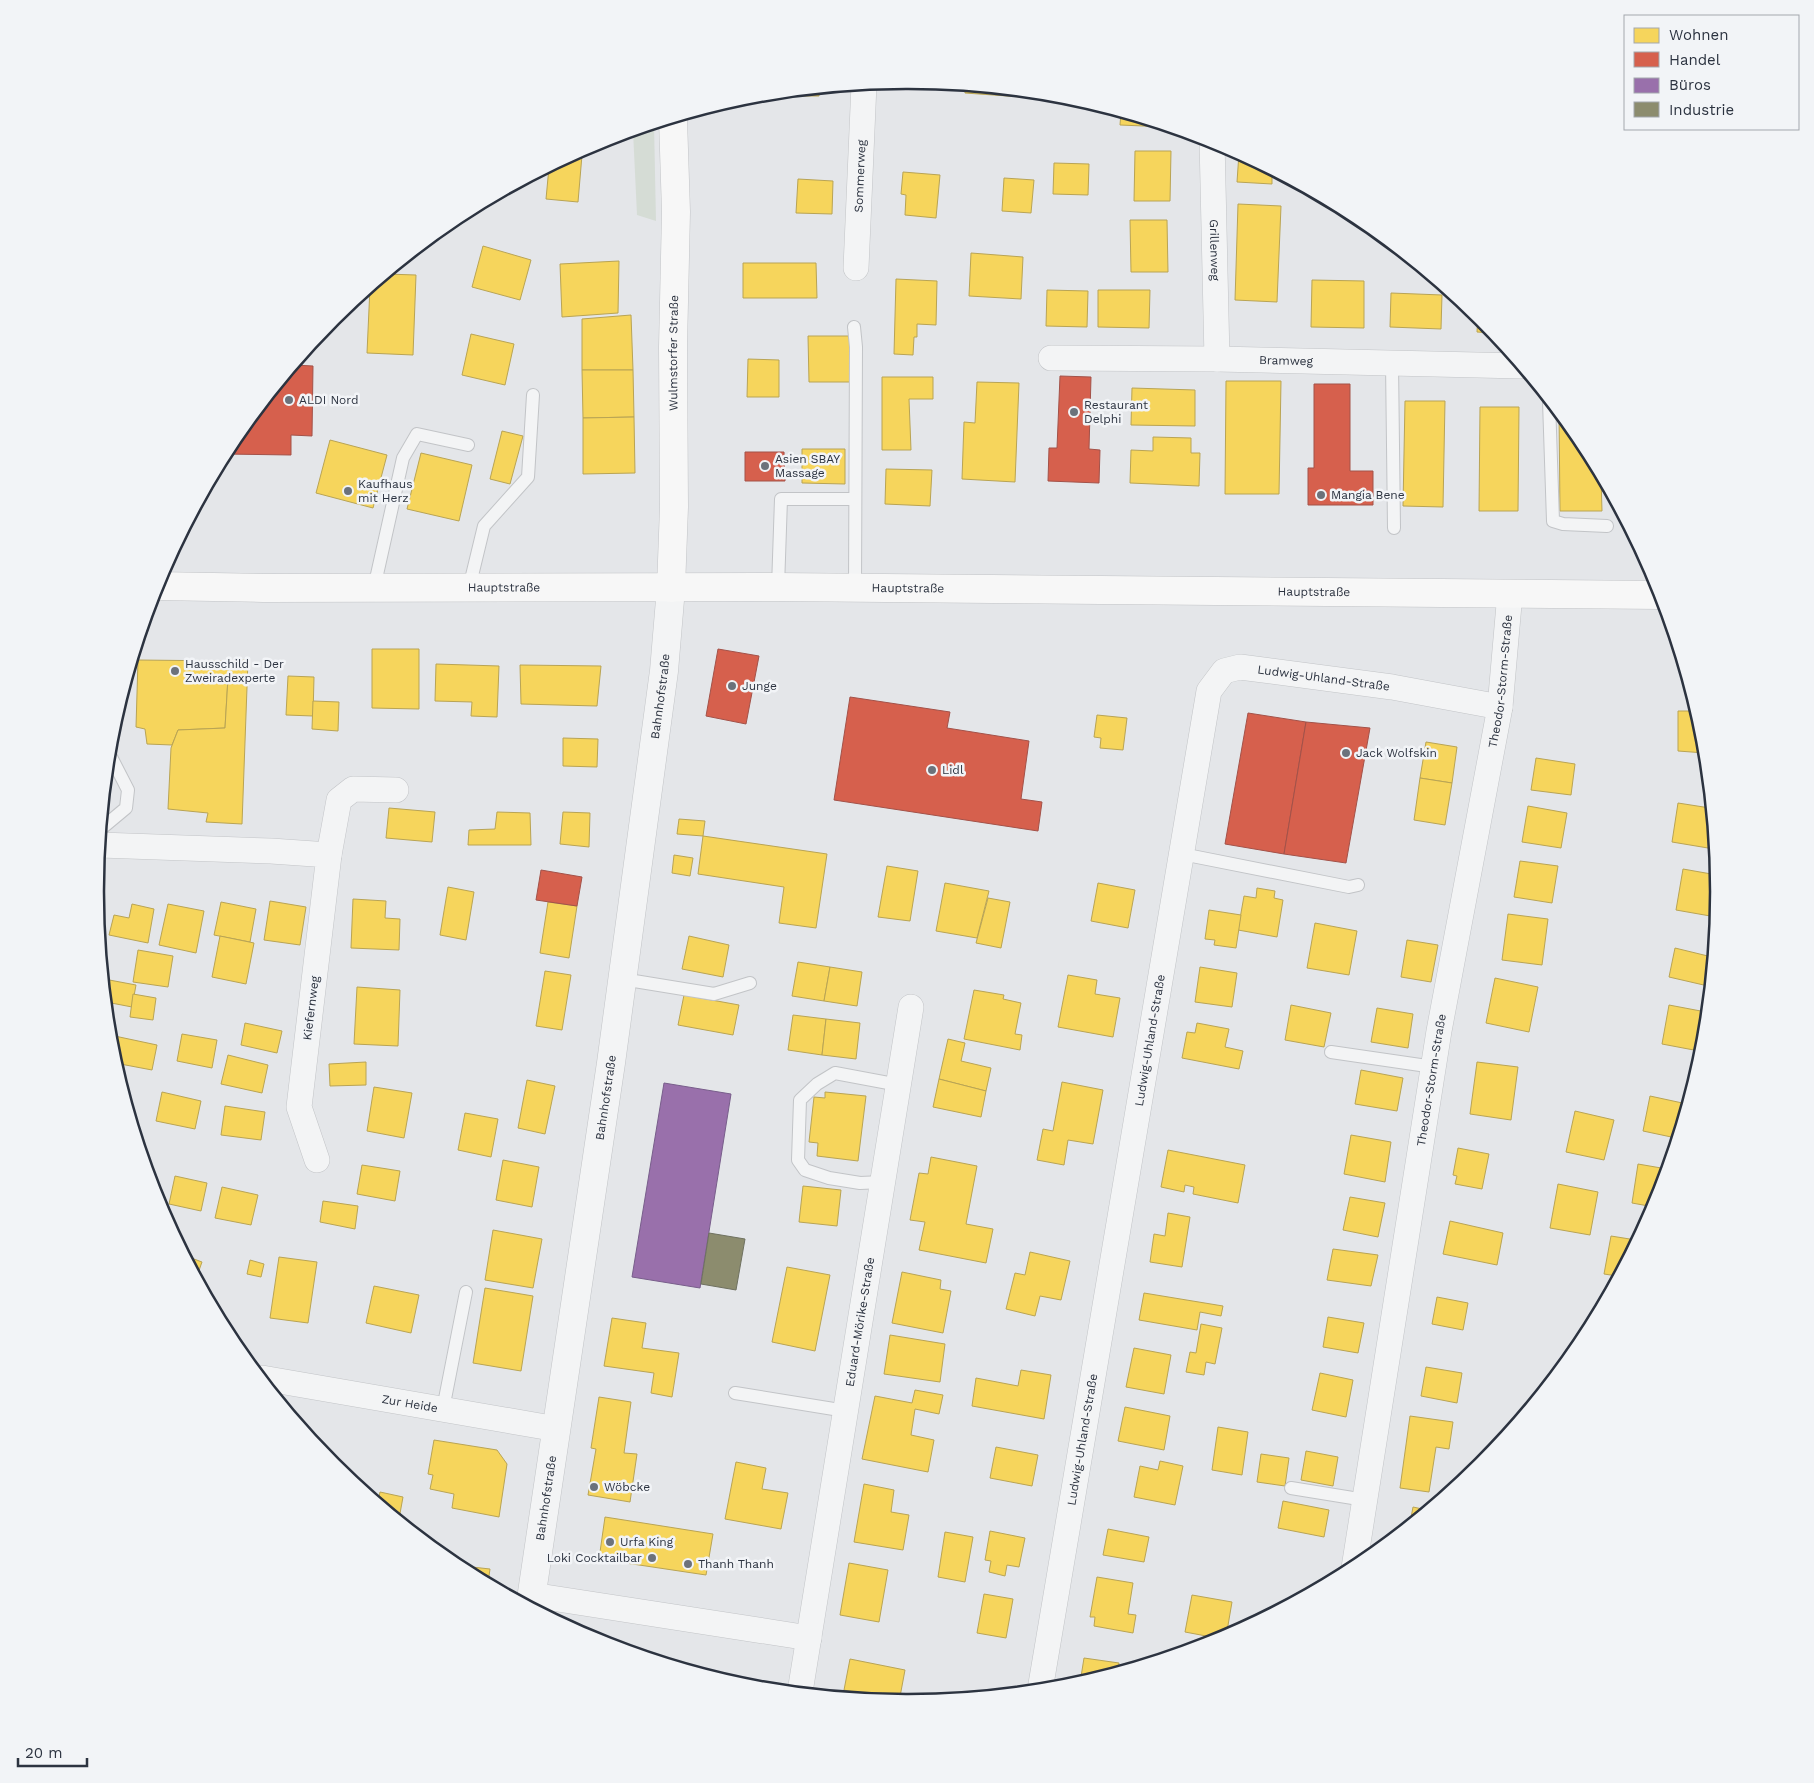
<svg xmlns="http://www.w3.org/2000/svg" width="1814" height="1783" font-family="'Work Sans',sans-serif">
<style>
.green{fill:#d5dcd5}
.homes{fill:#f6d55c;stroke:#b9a454}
.shops{fill:#d6604d;stroke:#a35249}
.offices{fill:#9970ab;stroke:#785e8b}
.industry{fill:#8c8c6e;stroke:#6f7160}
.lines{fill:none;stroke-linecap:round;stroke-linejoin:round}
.service-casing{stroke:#c2c4c7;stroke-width:14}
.minor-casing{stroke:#c2c4c7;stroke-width:26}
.tertiary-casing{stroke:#c2c4c7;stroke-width:29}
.secondary-casing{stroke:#c2c4c7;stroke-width:29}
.primary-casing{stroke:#c1c3c6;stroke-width:29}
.service{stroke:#f3f4f5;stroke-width:12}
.minor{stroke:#f3f4f5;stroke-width:25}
.tertiary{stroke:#f3f4f5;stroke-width:28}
.secondary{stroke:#f7f7f7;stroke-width:28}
.primary{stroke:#f7f7f7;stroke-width:28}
.poi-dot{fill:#6c727b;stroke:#f2f4f7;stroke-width:2}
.labels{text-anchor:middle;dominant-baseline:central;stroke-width:5;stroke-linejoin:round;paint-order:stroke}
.street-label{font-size:12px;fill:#2c3340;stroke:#f2f4f7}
.poi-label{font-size:12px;fill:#2c3340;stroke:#f2f4f7;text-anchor:start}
.rim{fill:none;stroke:#2c3340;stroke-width:2.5}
</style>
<rect width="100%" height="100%" fill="#e4e6e9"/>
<polygon class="green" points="654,124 656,221 637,215 633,131"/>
<g class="homes">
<polygon points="965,86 1036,93 1036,98 965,93"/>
<polygon points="819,89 819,96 788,96 788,92"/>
<polygon points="1121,112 1167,126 1167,127 1120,125"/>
<polygon points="1135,151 1171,151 1170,201 1134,201"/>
<polygon points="1239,153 1272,171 1272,184 1237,182"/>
<polygon points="573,154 582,155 578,202 546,199 549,167"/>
<polygon points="1054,163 1089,164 1088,195 1053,194"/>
<polygon points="903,172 940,175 936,218 905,215 906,195 901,194"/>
<polygon points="1004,178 1034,180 1031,213 1002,211"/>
<polygon points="798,179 833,181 832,214 796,213"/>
<polygon points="1238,204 1281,206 1277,302 1235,300"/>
<polygon points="1130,220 1167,220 1168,272 1131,272"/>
<polygon points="483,246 531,260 520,300 472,287"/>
<polygon points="971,253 1023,257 1021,299 969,296"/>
<polygon points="619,261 618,313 562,317 560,264"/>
<polygon points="743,263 816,263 817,298 743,298"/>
<polygon points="386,274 416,275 413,355 367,353 370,287"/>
<polygon points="896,279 937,281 936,325 917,324 917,337 914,337 913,355 894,354"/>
<polygon points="1312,280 1364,281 1364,328 1311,327"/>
<polygon points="1047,290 1088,291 1087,327 1046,326"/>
<polygon points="1098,290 1150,290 1149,328 1098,327"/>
<polygon points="1391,293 1442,295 1441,329 1390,327"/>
<polygon points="631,315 633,370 582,370 582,319"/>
<polygon points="1478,315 1481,318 1493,333 1477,332"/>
<polygon points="471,334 514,344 505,385 462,375"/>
<polygon points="808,336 851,336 852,382 809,382"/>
<polygon points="748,359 779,360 779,397 747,397"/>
<polygon points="582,370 633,370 634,417 583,418"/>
<polygon points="882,377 933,377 933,399 909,399 911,450 882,450"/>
<polygon points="1226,381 1281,381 1279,494 1225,494"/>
<polygon points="977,382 1019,383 1015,482 962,479 964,422 975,423"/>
<polygon points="1132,388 1195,390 1195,426 1131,425"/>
<polygon points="1405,401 1445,401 1443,507 1403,506"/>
<polygon points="1480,407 1519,407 1518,511 1479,511"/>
<polygon points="1559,413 1582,441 1601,477 1602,511 1560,511"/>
<polygon points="634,417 635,473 583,474 583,418"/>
<polygon points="502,431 523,436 510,484 490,479"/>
<polygon points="1153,437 1191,438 1191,453 1200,453 1199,486 1130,483 1131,450 1153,451"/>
<polygon points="330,440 387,455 373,508 316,493"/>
<polygon points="802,449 845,449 845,484 802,483"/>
<polygon points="421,453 472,465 459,521 407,509"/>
<polygon points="886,469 932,470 930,506 885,504"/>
<polygon points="372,649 419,649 419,709 372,708"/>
<polygon points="138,660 229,661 225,728 178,730 172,745 147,744 145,729 136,727"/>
<polygon points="248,660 242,824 206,822 208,813 168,809 171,748 178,730 225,728 229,661"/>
<polygon points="436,664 499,666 497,717 471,716 472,702 435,701"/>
<polygon points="520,665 601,666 597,706 521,704"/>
<polygon points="288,676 314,677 313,716 286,715"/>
<polygon points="313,701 339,702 338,731 312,729"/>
<polygon points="1678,711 1696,711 1703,733 1705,753 1678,751"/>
<polygon points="1097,715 1127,718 1123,750 1100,748 1101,738 1094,737"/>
<polygon points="563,738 598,739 597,767 563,766"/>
<polygon points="1426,742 1457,747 1452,783 1420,778"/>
<polygon points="1536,758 1575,764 1571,795 1531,790"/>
<polygon points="1420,778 1452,783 1445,825 1414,820"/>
<polygon points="1678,803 1710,808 1714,849 1672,842"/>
<polygon points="1528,806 1567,813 1561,848 1522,842"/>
<polygon points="389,808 435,812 432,842 386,838"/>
<polygon points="497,812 530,813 531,845 468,845 469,830 495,829"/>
<polygon points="563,812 590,813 589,847 560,844"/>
<polygon points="679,819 705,821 703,836 677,834"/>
<polygon points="703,836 827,854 816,928 779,923 784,887 698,874"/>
<polygon points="674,855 693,858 690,876 672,873"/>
<polygon points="1520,861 1558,866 1552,903 1514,897"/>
<polygon points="887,866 918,871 910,921 878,917"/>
<polygon points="1683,869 1717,875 1718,892 1716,917 1676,910"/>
<polygon points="945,883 989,891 977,938 936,931"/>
<polygon points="1098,883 1135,890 1128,928 1091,921"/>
<polygon points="448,887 474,892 466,940 440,935"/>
<polygon points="1257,888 1275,891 1274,898 1283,900 1277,937 1238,930 1244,896 1256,898"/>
<polygon points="988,898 1010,902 1001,948 976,943"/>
<polygon points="353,899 386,901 385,918 400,919 399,950 351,948"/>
<polygon points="270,901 306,907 300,945 264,940"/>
<polygon points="221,902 256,909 250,942 214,935"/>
<polygon points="548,902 577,906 569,958 540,953"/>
<polygon points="132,904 154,909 148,943 109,935 114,915 129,918"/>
<polygon points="168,904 204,911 196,953 159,945"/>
<polygon points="1209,910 1241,915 1236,948 1214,945 1215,940 1205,939"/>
<polygon points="1508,914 1548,919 1542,965 1502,960"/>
<polygon points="1315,923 1357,931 1349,975 1307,968"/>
<polygon points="220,936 254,943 246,984 212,977"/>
<polygon points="689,936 729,945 723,977 682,969"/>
<polygon points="1407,940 1438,945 1431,982 1401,977"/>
<polygon points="1675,948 1712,957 1708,986 1669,977"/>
<polygon points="138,950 173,956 168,987 133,982"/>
<polygon points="798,962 830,967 824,1001 792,996"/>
<polygon points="830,967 862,972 857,1006 824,1001"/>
<polygon points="1200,967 1237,973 1232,1007 1195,1002"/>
<polygon points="545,971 571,975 562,1030 536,1026"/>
<polygon points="1068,975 1097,980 1095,994 1120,998 1113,1037 1058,1027"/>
<polygon points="1495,978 1538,987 1529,1032 1486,1023"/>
<polygon points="104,979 136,985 132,1007 106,1002"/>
<polygon points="357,987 400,990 398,1046 354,1044"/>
<polygon points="974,990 1004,995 1003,999 1021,1003 1015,1034 1022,1035 1020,1050 964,1039"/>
<polygon points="133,994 156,998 153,1020 130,1017"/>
<polygon points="684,995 739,1005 733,1035 678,1025"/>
<polygon points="1291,1005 1331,1013 1324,1047 1285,1040"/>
<polygon points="1669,1005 1706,1012 1699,1051 1662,1044"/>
<polygon points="1377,1008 1413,1014 1408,1048 1371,1042"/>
<polygon points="793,1015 826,1019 822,1055 788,1050"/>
<polygon points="826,1019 860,1023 856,1059 822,1055"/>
<polygon points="245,1023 282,1031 277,1053 241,1045"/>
<polygon points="1197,1023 1229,1029 1225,1047 1243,1051 1239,1069 1182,1058 1187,1032 1195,1033"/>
<polygon points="182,1034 217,1040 212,1068 177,1061"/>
<polygon points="110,1035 157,1045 152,1070 115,1063 111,1050"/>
<polygon points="948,1039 965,1043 961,1061 991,1068 986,1091 939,1079"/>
<polygon points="228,1055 268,1065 262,1093 221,1084"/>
<polygon points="366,1062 366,1085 330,1086 329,1064"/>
<polygon points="1477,1062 1518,1067 1511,1120 1470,1114"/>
<polygon points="1361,1070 1403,1078 1397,1111 1355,1104"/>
<polygon points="939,1079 986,1091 981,1117 933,1107"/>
<polygon points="527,1080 555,1086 545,1134 518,1128"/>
<polygon points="1062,1082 1103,1090 1093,1144 1068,1140 1064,1165 1037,1160 1043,1129 1053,1131"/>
<polygon points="374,1087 412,1093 404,1138 367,1131"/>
<polygon points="162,1092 201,1101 195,1129 156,1121"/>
<polygon points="825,1092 866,1096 858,1161 817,1156 818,1143 809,1142 814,1097 825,1098"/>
<polygon points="1650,1096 1687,1104 1676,1138 1643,1131"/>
<polygon points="225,1106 265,1112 261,1140 221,1135"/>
<polygon points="1575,1111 1614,1120 1604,1160 1566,1152"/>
<polygon points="465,1113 498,1119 491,1157 458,1150"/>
<polygon points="1351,1135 1391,1142 1385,1182 1344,1174"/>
<polygon points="1458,1148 1489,1154 1482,1189 1455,1184 1457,1176 1453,1175"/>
<polygon points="1168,1150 1245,1165 1238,1203 1193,1194 1194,1187 1185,1185 1184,1192 1161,1187"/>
<polygon points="931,1157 977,1166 966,1224 993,1229 986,1263 919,1250 925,1222 910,1220 919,1173 928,1174"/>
<polygon points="503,1160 539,1167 532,1207 496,1200"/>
<polygon points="1638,1164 1667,1169 1654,1207 1632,1203"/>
<polygon points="362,1165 400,1171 395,1201 357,1194"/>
<polygon points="175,1176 207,1183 201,1211 169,1204"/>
<polygon points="1558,1184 1598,1192 1590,1235 1550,1228"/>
<polygon points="803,1186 841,1190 837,1226 799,1222"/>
<polygon points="222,1187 258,1195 251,1225 215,1218"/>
<polygon points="1350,1197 1385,1203 1378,1237 1343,1230"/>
<polygon points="323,1201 358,1206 355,1229 320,1222"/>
<polygon points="1168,1213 1190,1217 1182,1267 1150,1262 1154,1234 1165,1236"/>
<polygon points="1450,1221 1503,1233 1497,1265 1443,1254"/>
<polygon points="493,1230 542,1239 533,1288 485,1280"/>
<polygon points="1611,1236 1636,1240 1617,1276 1604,1274"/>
<polygon points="1333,1249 1378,1255 1371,1286 1327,1280"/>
<polygon points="1030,1252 1070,1261 1061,1300 1040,1296 1035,1316 1006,1309 1015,1273 1025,1275"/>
<polygon points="186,1256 202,1262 197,1276"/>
<polygon points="279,1257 317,1262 308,1323 270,1318"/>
<polygon points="250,1260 264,1264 261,1277 247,1274"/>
<polygon points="787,1267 830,1275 815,1351 772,1342"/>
<polygon points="902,1272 941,1280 940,1289 951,1291 943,1333 892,1323"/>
<polygon points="374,1286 419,1295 411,1333 366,1323"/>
<polygon points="485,1288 533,1296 521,1371 473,1363"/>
<polygon points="1144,1293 1223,1306 1221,1316 1200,1312 1197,1330 1139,1320"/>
<polygon points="1437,1297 1468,1303 1463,1330 1432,1324"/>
<polygon points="1328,1317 1364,1323 1358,1353 1323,1347"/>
<polygon points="612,1318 646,1323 642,1348 679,1353 672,1397 651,1393 654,1373 604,1366"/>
<polygon points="1201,1324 1222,1328 1215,1364 1206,1362 1204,1375 1186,1372 1190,1352 1196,1353"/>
<polygon points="890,1335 945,1344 940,1382 884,1374"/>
<polygon points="1134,1348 1171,1355 1164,1394 1126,1387"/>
<polygon points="1426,1367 1462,1373 1457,1403 1421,1396"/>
<polygon points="1021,1370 1051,1375 1044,1419 972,1406 976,1378 1018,1386"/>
<polygon points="1320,1373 1353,1380 1346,1417 1312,1410"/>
<polygon points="915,1390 943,1395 939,1414 915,1409 911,1435 934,1440 928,1472 862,1459 875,1396 912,1403"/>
<polygon points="599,1397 631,1402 624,1453 637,1454 630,1502 588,1495 596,1449 591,1448"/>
<polygon points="1125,1407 1170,1416 1164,1450 1118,1441"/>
<polygon points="1410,1416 1453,1422 1449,1449 1436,1447 1429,1492 1400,1488"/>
<polygon points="1218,1427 1248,1432 1242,1475 1212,1470"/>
<polygon points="434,1440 497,1450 507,1464 499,1517 452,1508 454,1494 430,1489 433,1475 428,1474"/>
<polygon points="996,1447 1038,1455 1032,1486 990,1478"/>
<polygon points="1306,1451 1338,1457 1333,1486 1301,1480"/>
<polygon points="1261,1454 1289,1458 1285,1486 1257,1482"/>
<polygon points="1160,1461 1183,1466 1175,1505 1134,1497 1140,1466 1158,1470"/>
<polygon points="736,1462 766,1468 762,1489 788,1493 781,1529 725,1519"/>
<polygon points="864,1484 894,1490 891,1512 909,1515 903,1550 854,1542"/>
<polygon points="380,1492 403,1497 399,1519 378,1502"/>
<polygon points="1283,1501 1329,1510 1324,1537 1278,1528"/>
<polygon points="1413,1507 1427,1510 1410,1523"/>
<polygon points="605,1517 713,1534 706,1575 599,1559"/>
<polygon points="1108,1529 1149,1537 1144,1562 1103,1555"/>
<polygon points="990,1531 1025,1538 1019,1567 1007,1565 1005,1576 989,1572 991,1561 985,1560"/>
<polygon points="945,1532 973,1537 965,1582 938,1577"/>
<polygon points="849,1563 888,1570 879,1622 840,1615"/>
<polygon points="454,1565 490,1569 488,1583 456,1566"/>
<polygon points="1097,1577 1133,1583 1128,1614 1136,1615 1133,1633 1094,1626 1095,1617 1090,1617"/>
<polygon points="984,1594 1013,1599 1006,1638 977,1633"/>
<polygon points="1192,1595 1232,1602 1226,1637 1222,1639 1185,1632"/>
<polygon points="1084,1658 1119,1663 1118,1671 1080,1683"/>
<polygon points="850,1659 905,1670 899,1702 844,1690"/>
</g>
<g class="shops">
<polygon points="294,365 313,366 312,436 291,435 291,455 225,454 232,440"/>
<polygon points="1060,376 1091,377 1089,449 1100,450 1099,483 1048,481 1049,448 1057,448"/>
<polygon points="1314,384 1350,384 1350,471 1373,471 1373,505 1308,505 1308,468 1314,468"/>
<polygon points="745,452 784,452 785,481 745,481"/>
<polygon points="718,649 759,656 746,724 706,716"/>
<polygon points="850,697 950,712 947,728 1029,741 1021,799 1042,802 1038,831 834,800"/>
<polygon points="1248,713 1306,722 1284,854 1225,844"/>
<polygon points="1306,722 1370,728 1346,863 1284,854"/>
<polygon points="541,870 582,877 577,906 536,900"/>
</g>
<polygon class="offices" points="664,1083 731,1094 700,1288 632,1277"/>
<polygon class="industry" points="709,1233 745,1239 736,1290 701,1284"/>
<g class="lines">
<defs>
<g id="service">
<polyline points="854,327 856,347 855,588"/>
<polyline points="1392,363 1394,528"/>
<polyline points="1549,401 1553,521 1563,524 1607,526"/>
<polyline points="778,587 781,499 854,499"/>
<polyline points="374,588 403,458 417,434 468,445"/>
<polyline points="469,588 484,526 528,477 533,395"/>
<polyline points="102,828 126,808 128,790 109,753"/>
<polyline points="1182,854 1349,887 1358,885"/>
<polyline points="622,979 714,994 750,983"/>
<polyline points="1331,1052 1434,1067"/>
<polyline points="883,1182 860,1183 829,1178 805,1170 798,1160 800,1100 817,1084 835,1073 899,1085"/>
<polyline points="735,1393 846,1411"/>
<polyline points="443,1409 466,1292"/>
<polyline points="1291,1488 1365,1500"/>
</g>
<g id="minor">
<path id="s1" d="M1212 140 1217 359"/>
<path id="s2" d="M856 268 864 84"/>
<path id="s3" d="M1051 358 1217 359 1521 366"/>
<polyline points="100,845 271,851 329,855 299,1107 317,1160"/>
<polyline points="329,855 339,800 353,789 396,790"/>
<path id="s4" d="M262 1378 557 1429"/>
<path id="s5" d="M1354 1568 1439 1031 1500 707 1510 593"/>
<polyline points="532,1595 809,1638"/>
<path id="s6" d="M1040 1690 1209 691 1224 671 1240 667 1392 687 1500 707"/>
<path id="s7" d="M800 1692 911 1007"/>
</g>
<g id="tertiary">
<path id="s8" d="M530 1606 611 1063 664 671 671 588"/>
</g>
<g id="secondary">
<path id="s9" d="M671 588 674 507 673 347 676 212 673 119"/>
</g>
<g id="primary">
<path id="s10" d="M156 586 263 588 778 587 1661 595"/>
</g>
</defs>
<use href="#service" class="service-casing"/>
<use href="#minor" class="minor-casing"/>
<use href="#tertiary" class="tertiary-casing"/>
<use href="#secondary" class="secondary-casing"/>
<use href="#primary" class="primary-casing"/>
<use href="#service" class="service"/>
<use href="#minor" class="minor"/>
<use href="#tertiary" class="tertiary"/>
<use href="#secondary" class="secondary"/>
<use href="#primary" class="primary"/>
</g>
<g class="poi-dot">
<circle cx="289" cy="400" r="5"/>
<circle cx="1074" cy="412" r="5"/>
<circle cx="765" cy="466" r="5"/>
<circle cx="348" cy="491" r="5"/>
<circle cx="1321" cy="495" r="5"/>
<circle cx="175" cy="671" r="5"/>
<circle cx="732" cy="686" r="5"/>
<circle cx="1346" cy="753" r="5"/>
<circle cx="932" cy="770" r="5"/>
<circle cx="594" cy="1487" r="5"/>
<circle cx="610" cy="1542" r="5"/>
<circle cx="652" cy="1558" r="5"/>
<circle cx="688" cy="1564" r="5"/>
</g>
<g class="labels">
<g class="street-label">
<text stroke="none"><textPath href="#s2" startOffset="92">Sommerweg</textPath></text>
<text stroke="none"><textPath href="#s1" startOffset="110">Grillenweg</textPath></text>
<text stroke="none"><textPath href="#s9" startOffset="235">Wulmstorfer Straße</textPath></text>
<text stroke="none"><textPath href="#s3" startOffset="235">Bramweg</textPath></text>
<text stroke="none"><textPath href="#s10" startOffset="348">Hauptstraße</textPath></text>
<text stroke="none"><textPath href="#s10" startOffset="752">Hauptstraße</textPath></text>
<text stroke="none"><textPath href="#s10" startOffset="1158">Hauptstraße</textPath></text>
<text stroke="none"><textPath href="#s6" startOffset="1139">Ludwig-Uhland-Straße</textPath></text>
<text stroke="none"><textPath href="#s5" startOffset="899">Theodor-Storm-Straße</textPath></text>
<text stroke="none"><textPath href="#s8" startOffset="919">Bahnhofstraße</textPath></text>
<text transform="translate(311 1008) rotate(-83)">Kiefernweg</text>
<text stroke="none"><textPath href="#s6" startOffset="659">Ludwig-Uhland-Straße</textPath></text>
<text stroke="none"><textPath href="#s5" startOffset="494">Theodor-Storm-Straße</textPath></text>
<text stroke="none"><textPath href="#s8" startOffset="514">Bahnhofstraße</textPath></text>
<text stroke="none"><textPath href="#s7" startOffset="375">Eduard-Mörike-Straße</textPath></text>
<text stroke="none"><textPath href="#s4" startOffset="150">Zur Heide</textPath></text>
<text stroke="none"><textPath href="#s6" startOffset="254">Ludwig-Uhland-Straße</textPath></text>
<text stroke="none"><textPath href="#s8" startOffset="109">Bahnhofstraße</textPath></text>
</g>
<g class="poi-label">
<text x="299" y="400">ALDI Nord</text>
<text x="1084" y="405">Restaurant<tspan x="1084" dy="14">Delphi</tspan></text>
<text x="775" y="459">Asien SBAY<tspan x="775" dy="14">Massage</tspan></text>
<text x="358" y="484">Kaufhaus<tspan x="358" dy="14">mit Herz</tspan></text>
<text x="1331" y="495">Mangia Bene</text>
<text x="185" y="664">Hausschild - Der<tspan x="185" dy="14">Zweiradexperte</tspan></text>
<text x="742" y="686">Junge</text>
<text x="1356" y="753">Jack Wolfskin</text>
<text x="942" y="770">Lidl</text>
<text x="604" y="1487">Wöbcke</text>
<text x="620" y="1542">Urfa King</text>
<text x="642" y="1558" text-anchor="end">Loki Cocktailbar</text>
<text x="698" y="1564">Thanh Thanh</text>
</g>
</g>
<path d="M0 0H1814V1783H0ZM906 89H908A802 802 0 0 1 1710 891V892A802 802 0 0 1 908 1694H906A802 802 0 0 1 104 892V891A802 802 0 0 1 906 89Z" fill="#f2f4f7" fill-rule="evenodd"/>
<path class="rim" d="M906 89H908A802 802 0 0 1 1710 891V892A802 802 0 0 1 908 1694H906A802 802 0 0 1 104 892V891A802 802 0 0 1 906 89Z"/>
<rect x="1624" y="15" width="175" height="115" fill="#f2f4f7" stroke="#a3a7ae"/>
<rect x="1634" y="28" width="25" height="15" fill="#f6d55c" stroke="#a3a7ae"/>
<text x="1669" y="40" font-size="15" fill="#2c3340">Wohnen</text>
<rect x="1634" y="52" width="25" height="15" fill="#d6604d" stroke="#a3a7ae"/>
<text x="1669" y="65" font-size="15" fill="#2c3340">Handel</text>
<rect x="1634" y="78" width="25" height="15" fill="#9970ab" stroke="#a3a7ae"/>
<text x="1669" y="90" font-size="15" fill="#2c3340">Büros</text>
<rect x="1634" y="102" width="25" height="15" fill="#8c8c6e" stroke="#a3a7ae"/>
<text x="1669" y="115" font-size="15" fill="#2c3340">Industrie</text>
<path d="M18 1758v8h69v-8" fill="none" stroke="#2c3340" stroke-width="2.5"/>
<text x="25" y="1758" font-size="15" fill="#2c3340" stroke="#f2f4f7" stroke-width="4" paint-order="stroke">20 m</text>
</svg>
